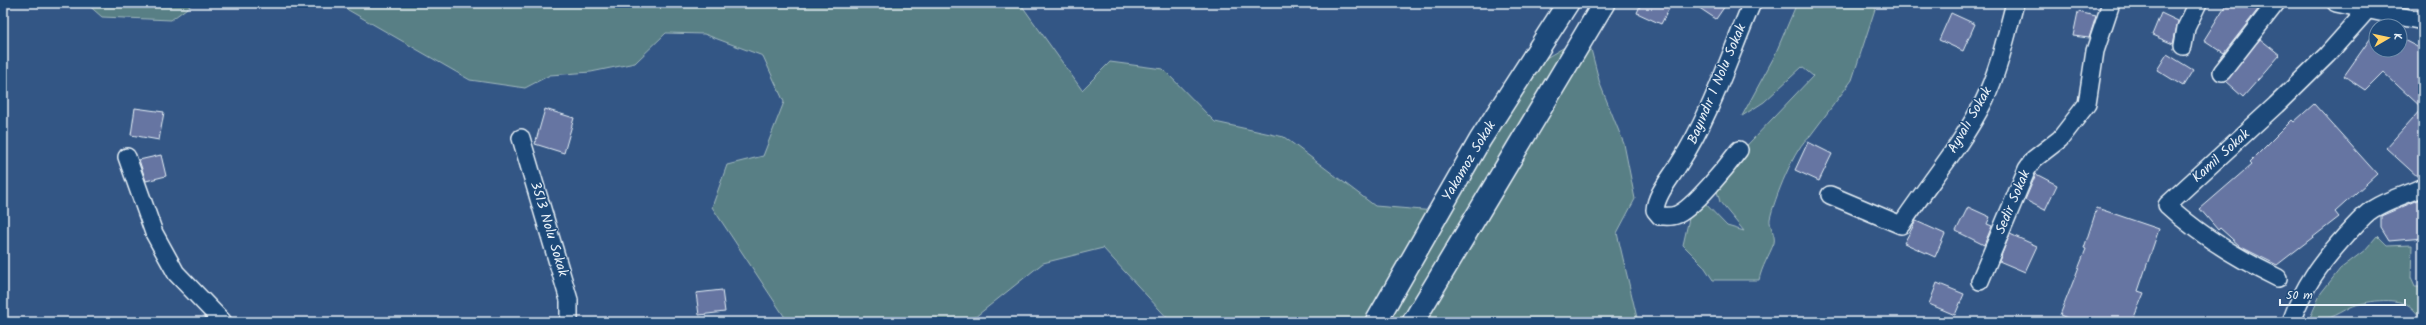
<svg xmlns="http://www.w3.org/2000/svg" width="2426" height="325" font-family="Kalam,sans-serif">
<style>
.green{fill:#597f85;stroke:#a0b8be}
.building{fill:#6675a2;stroke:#e8f1f8}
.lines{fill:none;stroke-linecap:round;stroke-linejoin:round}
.minor-casing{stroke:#e8f1f8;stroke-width:20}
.major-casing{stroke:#e8f1f8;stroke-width:24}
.minor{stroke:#1f4a7a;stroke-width:17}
.major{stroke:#1f4a7a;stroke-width:21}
.labels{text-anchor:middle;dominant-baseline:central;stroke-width:3;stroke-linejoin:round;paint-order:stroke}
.street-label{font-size:14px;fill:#e8f1f8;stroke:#1f4a7a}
</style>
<rect width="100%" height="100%" fill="#335685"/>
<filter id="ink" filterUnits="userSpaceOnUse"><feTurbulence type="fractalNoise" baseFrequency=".025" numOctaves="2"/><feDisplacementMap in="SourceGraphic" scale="8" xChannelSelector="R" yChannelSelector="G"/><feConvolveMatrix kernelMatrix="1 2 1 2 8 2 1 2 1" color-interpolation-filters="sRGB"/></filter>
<g filter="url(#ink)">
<g class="green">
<polygon points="86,3 194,3 171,20 102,17"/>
<polygon points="336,3 1020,3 1082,90 1110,62 1163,69 1215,122 1284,137 1375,206 1435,211 1496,132 1546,58 1587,34 1600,84 1624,144 1635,199 1617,233 1638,322 1171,322 1103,248 1043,263 969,322 788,322 712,207 727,165 763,156 784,102 763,56 704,34 666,33 635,63 591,72 550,75 525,88 470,80"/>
<path d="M1797 3H1877L1852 80 1810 136C1795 146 1774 200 1770 219 1769 226 1776 235 1774 243 1769 256 1762 266 1759 280H1713L1703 265 1683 245 1690 214 1701 199 1727 226 1744 231 1720 202 1714 180 1813 76 1802 67 1764 102 1742 116 1774 57Z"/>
<path d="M2377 236 2387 246 2412 245 2411 278 2415 287H2423V320C2418 315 2413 308 2408 305 2395 297 2364 301 2351 307 2336 315 2326 322 2308 322L2321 293 2340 269 2365 250Z"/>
</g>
<g class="building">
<polygon points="1641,3 1672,3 1661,24 1637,13"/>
<polygon points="1692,3 1727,3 1716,19"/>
<polygon points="2227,3 2263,3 2224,53 2204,40"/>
<polygon points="2078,12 2096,16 2089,38 2073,36"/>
<polygon points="1951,13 1975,24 1963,51 1939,40"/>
<polygon points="2161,13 2178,21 2173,44 2152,35"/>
<polygon points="2375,32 2376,50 2400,50 2400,38 2423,50 2423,177 2419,178 2386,148 2422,108 2383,72 2365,90 2344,76"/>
<polygon points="2260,39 2280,55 2243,97 2225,81"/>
<polygon points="2167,54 2193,70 2183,86 2157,70"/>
<polygon points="2314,104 2377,174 2335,212 2339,217 2277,265 2241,247 2220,228 2218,230 2200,209 2252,164 2250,162 2292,120 2294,122"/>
<polygon points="135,108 164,112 159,140 131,135"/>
<polygon points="545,109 574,118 564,153 535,144"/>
<polygon points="1808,142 1832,154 1819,181 1795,170"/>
<polygon points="161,155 166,176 146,181 139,160"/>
<polygon points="2036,174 2057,185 2045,210 2025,200"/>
<polygon points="2423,198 2423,238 2389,241 2381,228 2381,216"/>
<polygon points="1968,207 1990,217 1987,224 1992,226 1984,245 1956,231"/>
<polygon points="2097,208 2159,229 2138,291 2144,293 2132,322 2077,322 2060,315 2086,249 2084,248"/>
<polygon points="1916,221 1945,234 1935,257 1904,243"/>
<polygon points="2010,234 2037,246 2025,272 1999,261"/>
<polygon points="1937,283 1964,294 1955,315 1929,304"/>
<polygon points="722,290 725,312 699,315 696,293"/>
</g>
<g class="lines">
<defs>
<g id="minor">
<polyline points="2336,3 2423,21"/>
<polyline points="2183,46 2186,28 2198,3"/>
<polyline points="2222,72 2276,3"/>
<polyline points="521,138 569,300 569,322"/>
<path d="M1739 150C1728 165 1692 210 1676 215 1671 217 1665 216 1660 216L1655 210C1656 194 1671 178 1679 164 1711 115 1729 57 1752 3"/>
<polyline points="127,157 154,233 176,273 223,322"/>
<path d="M1830 195 1901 225C1928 184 1962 145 1984 101 1999 70 2006 36 2015 3"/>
<path d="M2278 278C2239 259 2199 235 2167 205L2276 105 2327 55 2367 10"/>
<polyline points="1980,281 2027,169 2034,159 2060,139 2087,104 2095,51 2111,3"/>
<path d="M2291 322C2304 285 2320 264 2346 235 2354 227 2363 215 2373 209 2389 199 2406 195 2423 187"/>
</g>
<g id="major">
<polyline points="1376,322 1480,140 1568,3"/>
<polyline points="1413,322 1604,3"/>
</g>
</defs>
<use href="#minor" class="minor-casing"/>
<use href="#major" class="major-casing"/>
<use href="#minor" class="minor"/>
<use href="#major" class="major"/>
</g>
</g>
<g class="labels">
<g class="street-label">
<text transform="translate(1717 84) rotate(-67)">Bayındır 1 Nolu Sokak</text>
<text transform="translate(1970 120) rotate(-60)">Ayvalı Sokak</text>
<text transform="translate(2221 156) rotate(-42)">Kamil Sokak</text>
<text transform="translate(1469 161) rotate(-59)">Yakamoz Sokak</text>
<text transform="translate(2013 202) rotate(-67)">Sedir Sokak</text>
<text transform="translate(549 229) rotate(73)">3513 Nolu Sokak</text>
</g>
</g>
<rect width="2426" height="325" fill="none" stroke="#1f4a7a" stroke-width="16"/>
<rect x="8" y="8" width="2410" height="309" fill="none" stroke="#e8f1f8" stroke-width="1.5" filter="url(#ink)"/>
<g transform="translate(2388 38) rotate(81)"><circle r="19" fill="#1f4a7a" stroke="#6f8dac"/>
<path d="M0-3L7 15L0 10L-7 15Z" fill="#ffd166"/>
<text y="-6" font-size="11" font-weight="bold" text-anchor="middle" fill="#e8f1f8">K</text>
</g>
<path d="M2280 299v6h125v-6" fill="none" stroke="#e8f1f8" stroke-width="2"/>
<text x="2286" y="299" font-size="12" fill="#e8f1f8" stroke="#1f4a7a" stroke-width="3" paint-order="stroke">50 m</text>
</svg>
